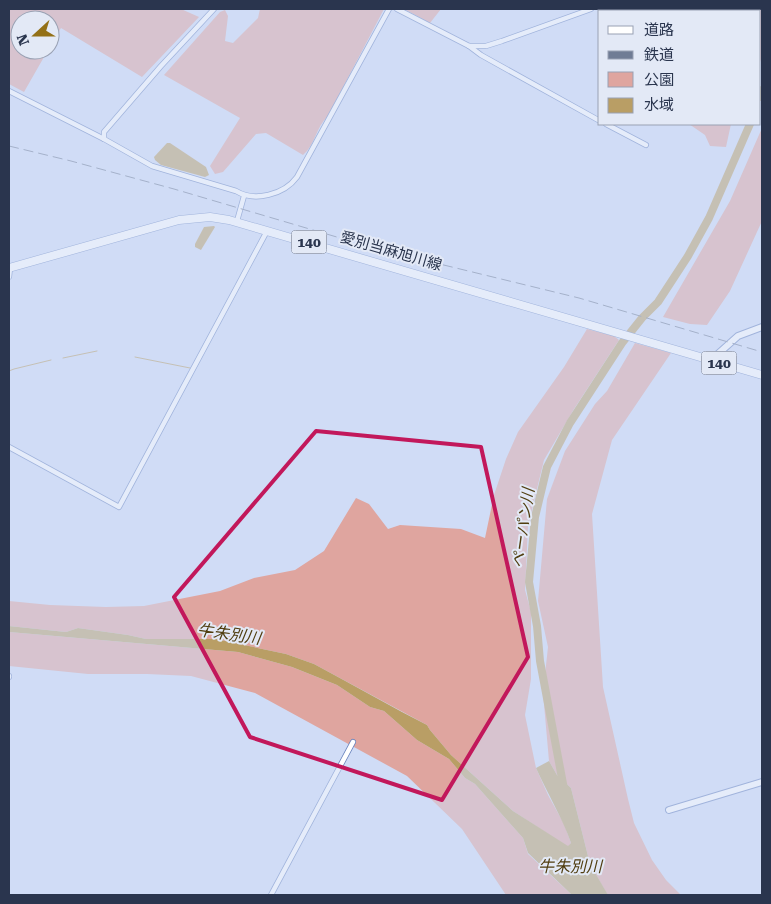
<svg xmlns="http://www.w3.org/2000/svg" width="771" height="904" font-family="'Roboto Serif','Noto Sans JP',serif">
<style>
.green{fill:#dfa59f}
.water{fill:#b99e65}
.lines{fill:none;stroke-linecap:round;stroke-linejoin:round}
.stream{stroke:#b99e65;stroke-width:1}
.river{stroke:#b99e65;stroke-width:8}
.street-casing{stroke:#6983bd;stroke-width:6}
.secondary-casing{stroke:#6983bd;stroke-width:8}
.primary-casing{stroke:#6983bd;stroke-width:9}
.street{stroke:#fff;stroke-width:4.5}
.secondary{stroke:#fff;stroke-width:6}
.primary{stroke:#fff;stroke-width:8}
.rail{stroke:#707c95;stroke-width:1;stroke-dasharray:10 5;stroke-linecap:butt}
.marked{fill:none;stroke:#c2185b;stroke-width:4;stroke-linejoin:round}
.labels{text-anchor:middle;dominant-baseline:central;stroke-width:4;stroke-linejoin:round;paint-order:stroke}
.shield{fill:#e3e9f6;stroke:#626b80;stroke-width:1}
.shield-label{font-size:14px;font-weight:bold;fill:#2a354e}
.street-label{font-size:15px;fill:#2a354e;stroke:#e3e9f6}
.water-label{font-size:16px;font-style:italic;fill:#503d0f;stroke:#e3e9f6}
</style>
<rect width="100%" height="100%" fill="#d0dcf6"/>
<g class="green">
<polygon points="9,9 181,9 199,17 142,77 61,28 50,47 50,20 20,20 20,50 48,50 24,92 9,84"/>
<path d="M260 9H384L328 116C316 127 315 145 303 155L266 133 256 134 223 172 215 174 210 166 240 118 164 75 220 12 225 10 228 16 225 41 233 43 258 18Z"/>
<polygon points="404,9 441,9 430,23"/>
<polygon points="725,9 762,9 762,56 760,62 760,11 723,11"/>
<polygon points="689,124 731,124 726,147 710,146 705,135"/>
<polygon points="762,128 762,221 730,291 707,325 690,324 663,317 730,201"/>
<polygon points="587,329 614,336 619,340 574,409 544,460 528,526 525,590 531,612 531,679 525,715 536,768 548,795 564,824 571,843 568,847 513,811 451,755 430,730 427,725 314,664 286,654 216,639 146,639 128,635 78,628 66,632 9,626 9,601 50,605 106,607 144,606 220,591 254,578 295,570 324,551 356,498 369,504 388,529 400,525 461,529 485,538 494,495 506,459 518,432 564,367"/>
<polygon points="635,343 671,353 612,440 592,514 603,687 628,799 634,823 652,860 666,880 681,895 608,895 607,894 590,864 571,788 557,775 549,761 543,693 548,647 538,601 547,499 565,451 595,404 607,391"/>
<polygon points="9,632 238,652 292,667 337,685 370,707 384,711 417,740 449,759 465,778 475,784 523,838 528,854 572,895 506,895 462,829 407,776 255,693 191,676 147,674 88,674 9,666"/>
</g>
<g class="water">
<polygon points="167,143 170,143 206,167 209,175 205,177 161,165 155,160 154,157"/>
<polygon points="214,226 215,227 201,250 195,247 195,244 204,227"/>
<path d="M9 626 66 632 78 628 128 635 146 639H216L286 654 314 664 338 677 402 712 427 725 430 730 451 755 513 811 568 846 571 843C562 817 547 793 536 768L549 761 557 775 571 788 590 864 608 895H572L528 853 523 838 475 784 465 778 449 759 417 740 384 711 370 707 337 685 292 667 238 652 9 632Z"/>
</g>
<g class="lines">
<g class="stream">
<polyline points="135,357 190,368"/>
<polyline points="63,358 97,351"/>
<polyline points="9,371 14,369 51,360"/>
</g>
<g class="river">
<polyline points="760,97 762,90"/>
<polyline points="564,789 540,661 537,626 529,582 535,517 547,467 570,423 622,343 642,318 658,302 688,256 709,218 750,124"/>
</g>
<defs>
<g id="street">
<polyline points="397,9 469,46 481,55 600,121"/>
<polyline points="469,46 486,46 502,41 591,9"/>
<path d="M9 91 104 139 152 166 236 191C254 202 284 195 297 177L389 9"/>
<polyline points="606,124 646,145"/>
<polyline points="104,139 104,132 161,66 214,9"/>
<polyline points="237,221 244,196"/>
<polyline points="9,277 10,268"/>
<polyline points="9,447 119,507 267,231"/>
<polyline points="9,677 9,676"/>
<polyline points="271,895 353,742"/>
</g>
<g id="secondary">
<polyline points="710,361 738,336 762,327"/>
<polyline points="669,810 762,782"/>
</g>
<polyline id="primary" points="9,268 179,220 210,217 229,220 762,375"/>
</defs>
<use href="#street" class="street-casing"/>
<use href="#secondary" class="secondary-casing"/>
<use href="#primary" class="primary-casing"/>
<use href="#street" class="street"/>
<use href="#secondary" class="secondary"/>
<use href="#primary" class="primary"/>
<polyline class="rail" points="9,146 71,161 174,189 374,248 579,298 762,352"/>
</g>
<path d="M0 0H771V904H0ZM316 431 481 447 528 657 442 800 250 737 174 597Z" fill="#d0dcf6" fill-opacity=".55" fill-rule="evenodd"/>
<path class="marked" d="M316 431 481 447 528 657 442 800 250 737 174 597Z"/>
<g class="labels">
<g class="shield">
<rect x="291.5" y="230.5" width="35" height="23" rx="4"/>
<rect x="701.5" y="351.5" width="35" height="23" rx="4"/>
</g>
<g class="shield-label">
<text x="309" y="242">140</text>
<text x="719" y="363">140</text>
</g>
<g class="street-label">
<text transform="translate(391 251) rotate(16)">愛別当麻旭川線</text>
</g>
<g class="water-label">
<text transform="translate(523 528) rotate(-82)">ペーパン川</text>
<text transform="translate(229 634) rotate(8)">牛朱別川</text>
<text x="570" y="866">牛朱別川</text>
</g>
</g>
<rect width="771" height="904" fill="none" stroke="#2a354e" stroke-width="20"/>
<rect x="598" y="10" width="162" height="115" fill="#e3e9f6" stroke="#99a1b3"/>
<rect x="608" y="26" width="25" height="8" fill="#ffffff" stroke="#99a1b3"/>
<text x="644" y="35" font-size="15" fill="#2a354e">道路</text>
<rect x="608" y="51" width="25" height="8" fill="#707c95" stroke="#99a1b3"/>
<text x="644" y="60" font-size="15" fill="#2a354e">鉄道</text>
<rect x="608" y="72" width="25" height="15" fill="#dfa59f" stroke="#99a1b3"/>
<text x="644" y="85" font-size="15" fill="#2a354e">公園</text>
<rect x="608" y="98" width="25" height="15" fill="#b99e65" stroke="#99a1b3"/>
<text x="644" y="110" font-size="15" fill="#2a354e">水域</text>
<g transform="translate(35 35) rotate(249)"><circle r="24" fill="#e3e9f6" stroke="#99a1b3"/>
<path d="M0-4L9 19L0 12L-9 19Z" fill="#937017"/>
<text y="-8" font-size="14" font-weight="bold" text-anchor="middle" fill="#2a354e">N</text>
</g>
</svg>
